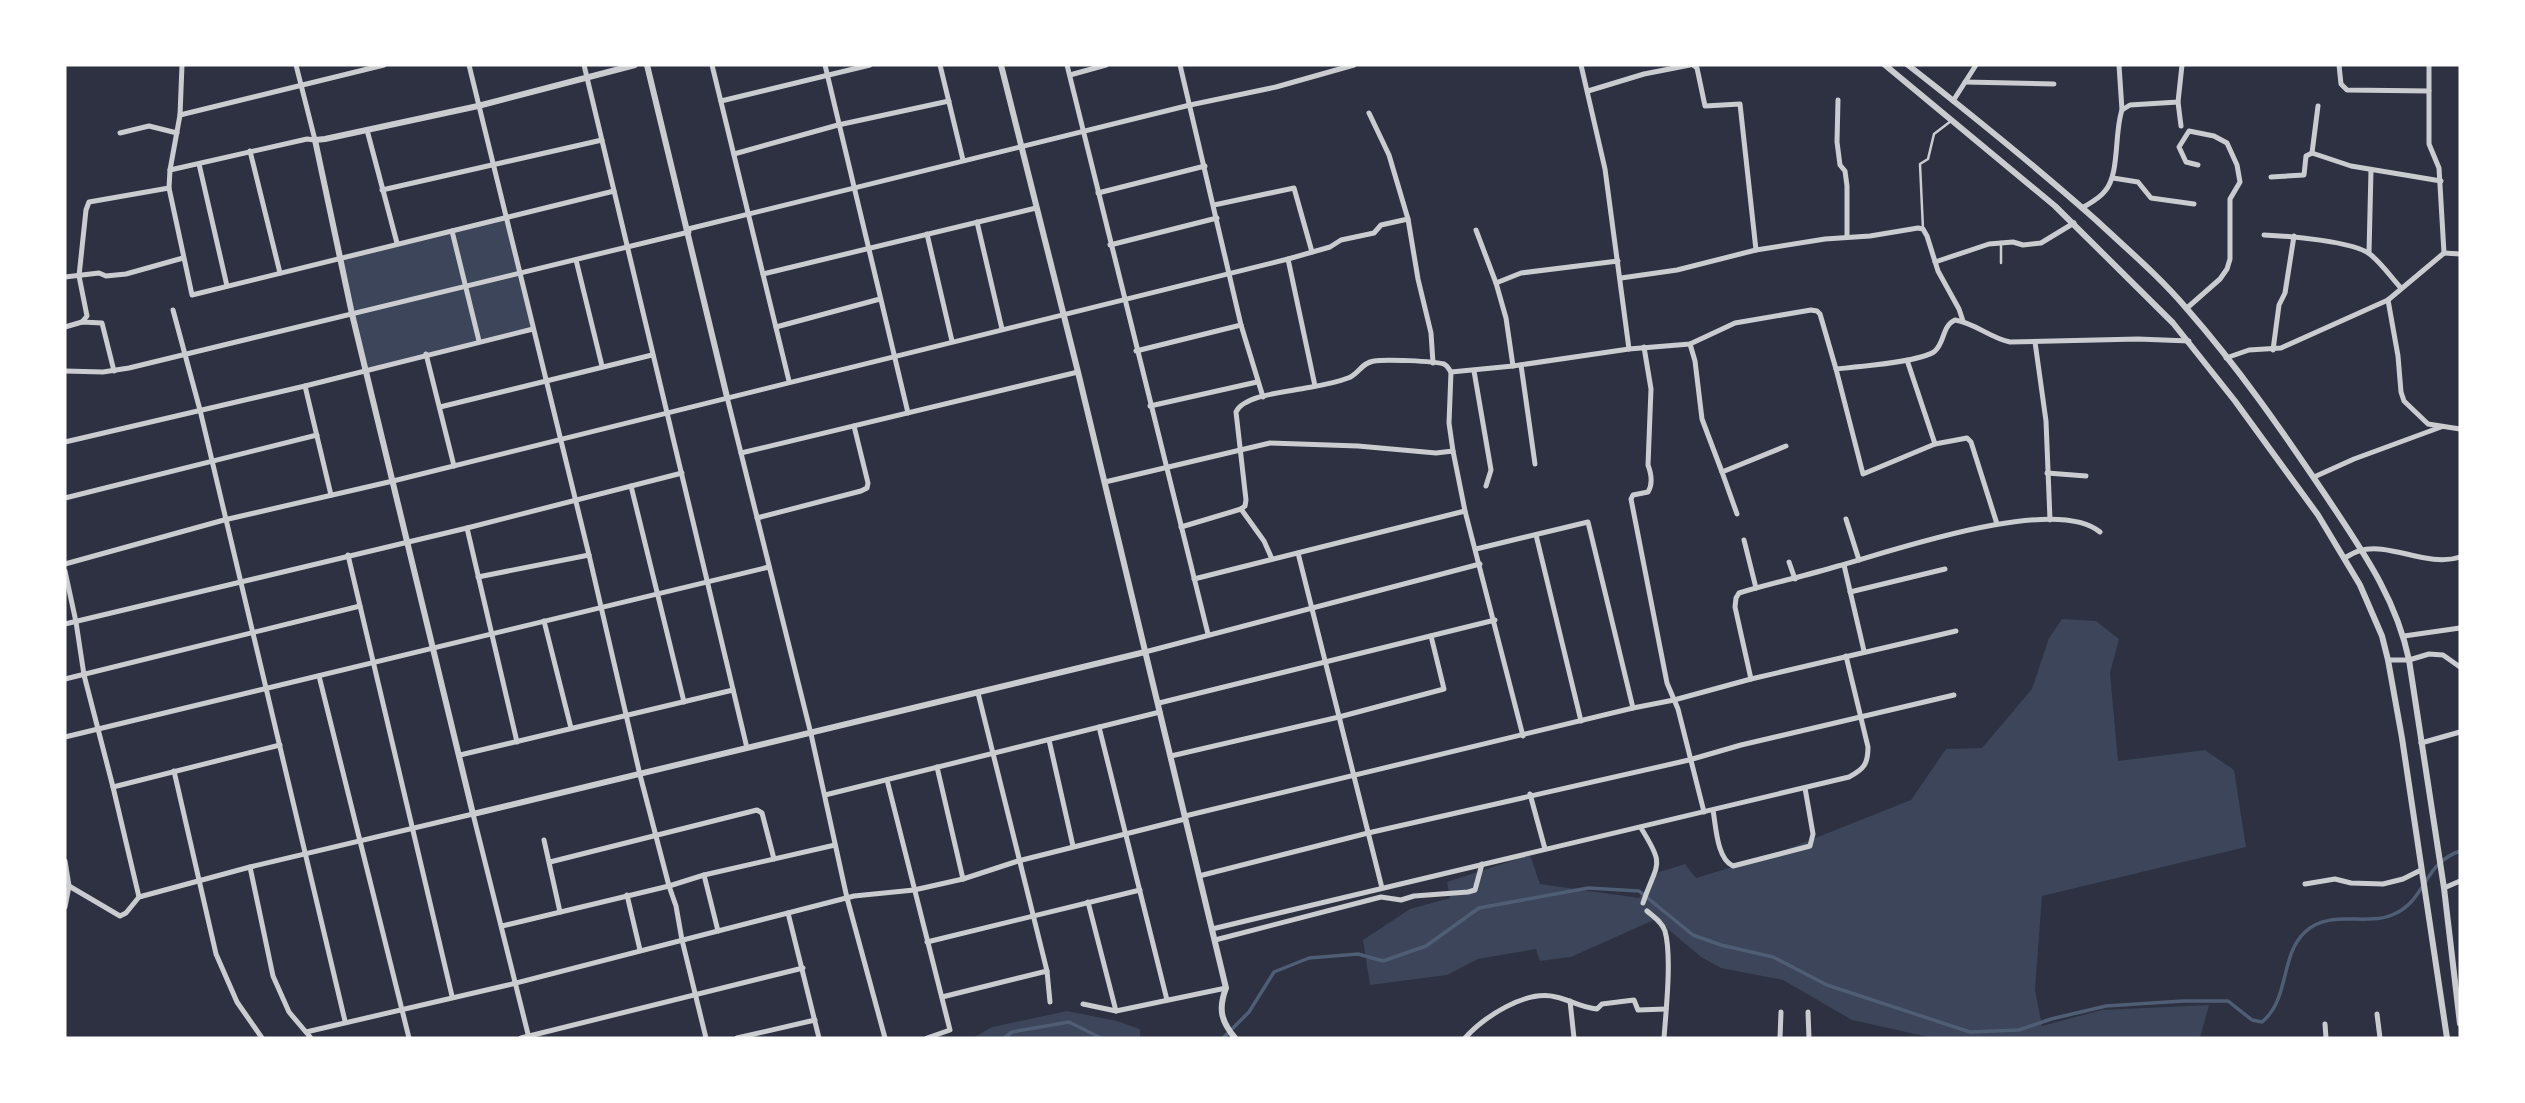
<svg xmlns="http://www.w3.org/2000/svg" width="2525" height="1103" font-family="'DM Sans',sans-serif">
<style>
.green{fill:#3c4559}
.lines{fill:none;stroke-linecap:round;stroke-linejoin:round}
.stream{stroke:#4f5d75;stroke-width:3.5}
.service{stroke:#caccd0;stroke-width:2.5}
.minor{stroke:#caccd0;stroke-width:5}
.tertiary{stroke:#caccd0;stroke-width:6}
</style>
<rect width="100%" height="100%" fill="#2d3142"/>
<g class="green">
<polygon points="506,217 533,329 366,370 340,259"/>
<polygon points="2062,619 2096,621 2119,639 2110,673 2118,761 2205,750 2234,770 2246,847 2042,896 2035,990 2042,1026 2102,1010 2209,1005 2200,1038 1933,1038 1852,1020 1783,980 1721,968 1701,957 1656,919 1571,957 1540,961 1536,949 1478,959 1447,975 1370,985 1363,940 1410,909 1450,898 1447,882 1530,855 1540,884 1639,898 1659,872 1685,864 1696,878 1772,855 1911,800 1946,749 1982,748 2032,689 2049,638"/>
<polygon points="1067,1011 1117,1021 1140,1029 1140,1038 973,1038 992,1027"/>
</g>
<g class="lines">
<g class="stream">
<polyline points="1004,1038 1012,1032 1069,1022 1101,1038"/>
<path d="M1223 1038 1249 1012 1274 972 1309 958 1358 954 1383 961 1426 946 1479 908 1588 888 1639 891 1693 935 1721 945 1773 957 1827 985 1970 1032 2019 1030 2051 1019 2106 1006 2183 1001H2228L2252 1020 2262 1022C2290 999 2280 955 2305 932 2329 909 2365 926 2392 915 2427 901 2422 864 2460 851"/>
</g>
<g class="service">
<polyline points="1923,229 1920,164 1928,159 1934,134 1951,121"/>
<polyline points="2001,242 2001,263"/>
</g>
<g class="minor">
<polyline points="182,65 180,115 170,170 169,188 192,295 614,191"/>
<polyline points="469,65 589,555 640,775 669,886 676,906 682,940 706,1038"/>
<polyline points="584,65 747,748"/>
<polyline points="712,65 789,381"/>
<polyline points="825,65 908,413"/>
<polyline points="940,65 963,160"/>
<polyline points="1067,65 1208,634"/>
<polyline points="1180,65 1241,325 1263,397"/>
<polyline points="1581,65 1605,169 1629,349"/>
<polyline points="1693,65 1697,68 1705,106 1740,104 1756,250"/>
<polyline points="2119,65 2122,110"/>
<polyline points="2339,65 2341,84 2347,90 2429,91"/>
<polyline points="1070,75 1106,65"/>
<polyline points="1965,82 2054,84"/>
<polyline points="1588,91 1644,74 1690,65"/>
<polyline points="1838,100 1837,142 1840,165 1845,171 1847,186 1847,236"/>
<polyline points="721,101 870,65"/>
<polyline points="1953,101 1976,65"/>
<polyline points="2178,102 2181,126"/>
<polyline points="1369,113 1389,155 1408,219 1418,279 1431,333 1433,363"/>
<polyline points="180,115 384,65"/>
<polyline points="367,130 397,243"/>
<polyline points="120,133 149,126 177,133"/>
<polyline points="250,151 280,273"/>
<polyline points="2312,153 2318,106"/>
<polyline points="734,154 838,125 949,101"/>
<polyline points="199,164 227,286"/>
<polyline points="170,170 307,139 315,140 296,65"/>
<polyline points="2271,177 2304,175 2306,156 2312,153 2351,166 2441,181"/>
<polyline points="2113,178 2138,182 2151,198 2194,204"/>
<polyline points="382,190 602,140"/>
<polyline points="1098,193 1205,166"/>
<polyline points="1214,205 1294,188 1312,252"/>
<path d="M2082 208C2090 203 2099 199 2105 191 2120 174 2114 133 2122 110L2130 105 2178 102 2182 65"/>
<polyline points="977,222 1002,329"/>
<polyline points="688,229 1190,105 1276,87 1354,65"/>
<polyline points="1476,230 1496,283"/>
<polyline points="452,231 479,341"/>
<polyline points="927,234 952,341"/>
<path d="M2264 235C2287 236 2355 241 2371 255 2382 264 2391 277 2401 288"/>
<polyline points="1110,245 1217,218"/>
<polyline points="2369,253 2371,170"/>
<polyline points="2444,253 2460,254"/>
<polyline points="1288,259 1315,386"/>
<polyline points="576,260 602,366"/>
<polyline points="1935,262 1989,244 2013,242 2023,245 2041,243 2074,223"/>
<polyline points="763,274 1036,208"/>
<polyline points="65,277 99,273 106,276 126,274 183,258"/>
<polyline points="1621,278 1677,270 1756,250 1825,239 1870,236 1918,228 1923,229 1927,236 1938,271 1959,309 1963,321"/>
<polyline points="2388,300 2398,356 2401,392 2404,401 2428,424 2460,429"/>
<polyline points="2187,308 2220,279 2227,269 2230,259 2230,199 2240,182 2237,165 2227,143 2214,136 2189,131 2179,147 2186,162 2198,165"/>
<polyline points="173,310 200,410 345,1021"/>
<polyline points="82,322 87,316 79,276 86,210 89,202 169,188"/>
<polyline points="65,327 82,322 102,323 114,371"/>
<polyline points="776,327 880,299"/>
<polyline points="2035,342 2046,421 2050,520"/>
<polyline points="1690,344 1695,361 1702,419 1722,472 1786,446"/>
<path d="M1644 347 1651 389 1648 465C1651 473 1653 484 1648 492L1633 495 1631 499 1667 683 1678 709 1704 812"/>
<polyline points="2273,350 2279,305 2285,293 2294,236"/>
<polyline points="1136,351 1241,325"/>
<polyline points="426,354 454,466"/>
<polyline points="2226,358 2249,350 2281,348 2388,300 2444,253 2439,168 2429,144 2429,65"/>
<polyline points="1907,360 1935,444"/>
<polyline points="1521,365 1535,464"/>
<polyline points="1513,366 1506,318 1496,283 1521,273 1618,261"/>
<polyline points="1836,369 1863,474 1935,444 1967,438 1971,442 1997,524"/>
<polyline points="65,371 103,372 129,368 689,232"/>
<polyline points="1474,371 1491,470 1486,486"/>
<path d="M1451 372 1513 366 1629 349 1690 344 1735 323 1811 310 1817 311 1820 314 1836 369C1855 367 1922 362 1935 351 1945 342 1942 326 1955 320 1975 323 1990 338 2010 342L2138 339 2189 341"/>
<polyline points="1451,372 1449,423 1453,451 1465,511 1523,736"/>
<polyline points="305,386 331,495"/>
<polyline points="727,397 811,734 847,898 885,1038"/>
<polyline points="1150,406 1257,382"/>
<polyline points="440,407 652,355"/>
<polyline points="65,442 305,386 533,329"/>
<polyline points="741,453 1078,372"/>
<polyline points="1722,472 1737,514"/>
<polyline points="2047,473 2086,476"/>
<polyline points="2314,477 2354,459 2441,427"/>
<polyline points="1105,482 1270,443 1358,446 1436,453 1453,451"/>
<polyline points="631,486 684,702"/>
<polyline points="65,498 317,435"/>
<path d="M1241 509 1245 506 1246 500 1236 412C1243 396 1284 392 1300 389 1316 386 1333 384 1348 378 1359 374 1361 363 1374 361 1384 359 1434 361 1444 364 1448 366 1448 368 1451 372"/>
<polyline points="1241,509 1264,541 1272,559"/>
<polyline points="757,518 861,491 867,488 868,483 854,426"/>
<polyline points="1846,519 1859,560"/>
<polyline points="1181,527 1241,509"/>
<polyline points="467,528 517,742"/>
<polyline points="1536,535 1581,721"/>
<polyline points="1744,540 1756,588"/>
<polyline points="1476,549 1588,522 1633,708"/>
<polyline points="1298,553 1382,888"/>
<polyline points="348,555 452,996"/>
<path d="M2344 558C2349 556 2354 552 2359 551 2388 541 2427 568 2460 557"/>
<polyline points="1789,562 1795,579"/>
<polyline points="65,564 224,520 393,481 1288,259 1330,247 1341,240 1374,233 1381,225 1408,219"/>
<polyline points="1844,565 1864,651"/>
<polyline points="65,571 76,622 84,675 113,787 139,897"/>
<polyline points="478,577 589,555"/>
<polyline points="1194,579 1465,511"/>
<polyline points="1850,592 1945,569"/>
<polyline points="544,621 571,728"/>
<polyline points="65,624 467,528 682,473"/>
<polyline points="2404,636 2460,628"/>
<polyline points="1145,652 1480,564"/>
<polyline points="2388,660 2409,660 2429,654 2443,655 2460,667"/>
<polyline points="319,676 409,1038"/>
<polyline points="65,679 360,606"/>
<path d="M1751 679 1735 607 1736 598 1739 593C1772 583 1805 576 1838 566 1892 551 2055 494 2100 532"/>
<polyline points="978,693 1047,971 1050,1002"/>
<polyline points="1159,703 1495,620"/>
<polyline points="1099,727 1167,1000"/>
<polyline points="65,737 769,567"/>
<polyline points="1049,740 1073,846"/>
<polyline points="2421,743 2460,732"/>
<polyline points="460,755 733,690"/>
<polyline points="1171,756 1339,717 1444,689 1431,636"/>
<polyline points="937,767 963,879"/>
<polyline points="174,771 216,954 237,1002 262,1038"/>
<polyline points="887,780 950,1030 927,1038"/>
<polyline points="113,787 280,745"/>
<polyline points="1530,794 1545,849"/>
<polyline points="825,795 1160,712"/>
<path d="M1713 810C1716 827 1717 859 1733 866L1810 846 1813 834 1805 788"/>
<polyline points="1185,816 1633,708 1674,700 1751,679 1956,631"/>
<path d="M1641 828C1666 868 1657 861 1643 903"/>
<polyline points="544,840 560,912"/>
<polyline points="65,861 69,886 65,907"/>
<polyline points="550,862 757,810 762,813 774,859"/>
<polyline points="250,867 273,976 289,1012 311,1038"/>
<polyline points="704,875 718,931"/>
<polyline points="1199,876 1368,833 1689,760 1741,745 1954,695"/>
<polyline points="2305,884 2335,879 2351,883 2383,884 2403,879 2421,870"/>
<polyline points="69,886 120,916 126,913 139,897 250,867 473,814 529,1038"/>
<polyline points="2444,888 2460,881"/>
<polyline points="627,895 640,950"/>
<polyline points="1088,902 1116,1011"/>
<path d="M1647 911C1654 917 1662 922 1665 931 1672 956 1666 1011 1664 1038"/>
<polyline points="788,913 819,1038"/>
<polyline points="502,926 669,886 704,875 835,845"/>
<path d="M1212 929 1849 777C1864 769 1868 764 1868 747L1846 656"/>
<polyline points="1215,940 1381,897 1401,900 1414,896 1468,892 1475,890 1482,864"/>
<polyline points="927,942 1140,890"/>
<polyline points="942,997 1047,971"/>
<polyline points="1570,1001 1574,1038"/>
<polyline points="1083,1004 1116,1011 1226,988"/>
<polyline points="1808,1012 1809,1038"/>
<polyline points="2377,1014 2380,1038"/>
<polyline points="2325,1024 2326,1038"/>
<polyline points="306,1032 508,985 854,896 914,890 963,879 1018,861 1185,819"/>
<polyline points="521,1038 803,968"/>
<polyline points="737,1038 815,1020"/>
<path d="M1465 1038C1484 1017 1526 989 1556 997 1570 1000 1582 1008 1597 1009L1602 1004 1634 1000 1638 1010 1666 1009"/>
<polyline points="1780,1038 1781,1012"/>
</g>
<g class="tertiary">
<polyline points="635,65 478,106 325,139 315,140 352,314 473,814 1145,652"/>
<polyline points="647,65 727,397"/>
<path d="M1001 65 1078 372 1226 988C1218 1009 1221 1021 1235 1038"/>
<polyline points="1885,65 2055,206 2173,323 2235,401 2318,515 2360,585 2382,636 2388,660 2402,738 2447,1038"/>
<path d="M1908 65C1972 115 2035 166 2096 220 2127 249 2159 276 2187 309 2238 367 2283 432 2326 496 2361 549 2396 597 2409 660L2444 888 2460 1024"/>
</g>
</g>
<rect width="2525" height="1103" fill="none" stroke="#ffffff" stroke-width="133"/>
</svg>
